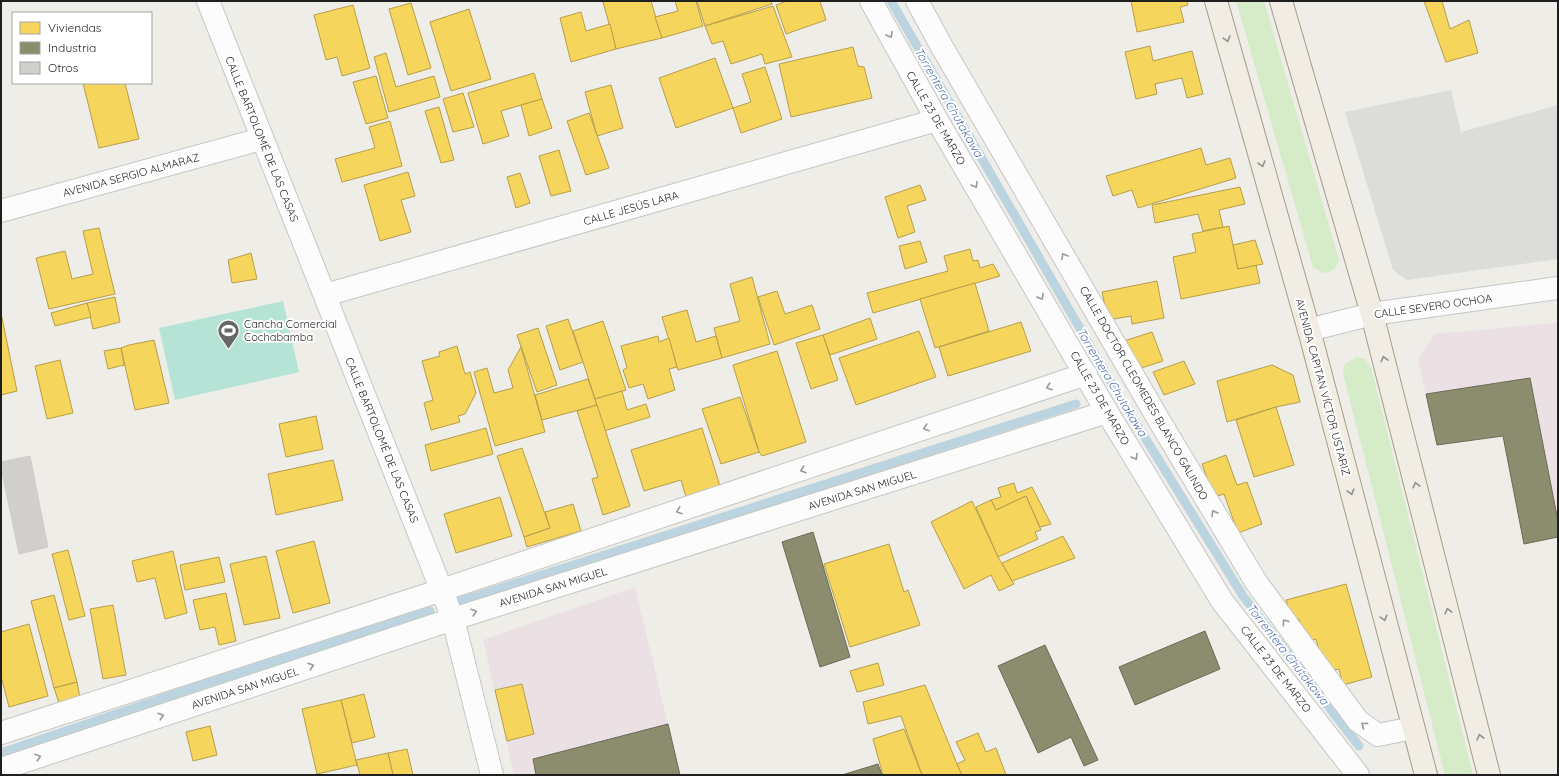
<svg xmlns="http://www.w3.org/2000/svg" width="1559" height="776" font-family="Quicksand,sans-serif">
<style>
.industrial{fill:#ebe1e5}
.grass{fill:#d6ebc8}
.pitch{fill:#b5e4d6}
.parking{fill:#dcdcd9}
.homes{fill:#f6d55c;stroke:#b69e4a}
.industry{fill:#8c8c6e;stroke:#6b6b56}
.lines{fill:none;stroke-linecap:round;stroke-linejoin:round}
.stream{stroke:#bcd4e0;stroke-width:9}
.building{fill:#d0cfcb;stroke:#d1cec9}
.street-casing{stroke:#c6c6c4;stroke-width:24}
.primary-casing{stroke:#a49e84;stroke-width:24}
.street{stroke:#fcfcfc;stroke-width:22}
.primary{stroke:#f1ede5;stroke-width:22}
.oneway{stroke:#999}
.oneway2{stroke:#92908c}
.labels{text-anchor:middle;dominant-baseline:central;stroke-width:4;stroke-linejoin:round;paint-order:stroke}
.street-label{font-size:11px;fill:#1f1f1f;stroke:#fff}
.poi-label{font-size:11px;fill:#1f1f1f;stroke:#fff;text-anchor:start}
.water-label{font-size:12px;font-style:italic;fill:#4d71ae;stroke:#fff}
</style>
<rect width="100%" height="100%" fill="#eeede8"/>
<g class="industrial">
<polygon points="1558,321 1558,537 1524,544 1503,436 1437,445 1418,359 1435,334 1554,323"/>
<polygon points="635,587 680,775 514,775 483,640"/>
</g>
<g class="grass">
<path d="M1236 1H1264L1339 260C1336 270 1332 272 1323 273L1313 267Z"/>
<polygon points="1357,357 1365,359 1371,367 1473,775 1445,775 1343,373 1345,364"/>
</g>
<polygon class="pitch" points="283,301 299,372 175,400 159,328"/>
<polygon class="parking" points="1451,90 1461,132 1558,105 1558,259 1407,280 1393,270 1345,112"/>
<g class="homes">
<polygon points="607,1 651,1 662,38 616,49 603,2"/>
<polygon points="675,1 696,1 703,26 662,38 655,17 678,11"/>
<polygon points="697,1 771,1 772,4 705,26"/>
<polygon points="787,1 820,1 826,20 786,34 776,5"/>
<polygon points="1131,1 1187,1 1188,5 1180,7 1184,22 1137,32"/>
<polygon points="1424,1 1442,1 1450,29 1469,20 1478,53 1446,62"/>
<polygon points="411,3 431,68 408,75 389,9"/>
<polygon points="353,5 370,68 342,76 337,57 326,60 314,15"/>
<polygon points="773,6 792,57 765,64 762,54 731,64 723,41 712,44 705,26"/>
<polygon points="469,9 491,79 451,91 430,22"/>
<polygon points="581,12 586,31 610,24 616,49 571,62 560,18"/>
<polygon points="1150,46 1153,61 1192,51 1203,94 1187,98 1182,78 1155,84 1157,94 1136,99 1125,52"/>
<polygon points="853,47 858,66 864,67 872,98 791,117 779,64"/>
<polygon points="386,53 396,87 434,76 440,97 389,112 374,57"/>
<polygon points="715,58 733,108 676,128 659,78"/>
<polygon points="765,67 782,119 741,133 733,108 751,102 742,74"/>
<polygon points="534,73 542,99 501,111 509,136 483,144 468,93"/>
<polygon points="376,76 388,118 366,124 353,82"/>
<polygon points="83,83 125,83 139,139 99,148"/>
<polygon points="611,85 623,128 597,136 585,92"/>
<polygon points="463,93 474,127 453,132 443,99"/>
<polygon points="542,99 552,128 529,136 521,105"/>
<polygon points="439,107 454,160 441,163 425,111"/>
<polygon points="589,113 609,168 586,175 567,121"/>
<polygon points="390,121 402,166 342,182 335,159 375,148 369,127"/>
<polygon points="1201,148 1206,165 1230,158 1236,178 1138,208 1132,190 1113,196 1106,176"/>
<polygon points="559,150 571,191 551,196 539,156"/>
<polygon points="408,172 415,196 401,200 411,232 380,241 364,185"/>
<polygon points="520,173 530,203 516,208 507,177"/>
<polygon points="920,185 926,200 907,206 915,232 898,238 885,197"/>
<polygon points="1240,187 1245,204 1219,210 1223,227 1203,231 1198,214 1155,223 1152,205"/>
<polygon points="1229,226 1238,269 1256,265 1260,283 1181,299 1173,257 1196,252 1192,234"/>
<polygon points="99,228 115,294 49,309 36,258 65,251 72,279 93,274 83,231"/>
<polygon points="1255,240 1263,264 1238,269 1233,245"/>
<polygon points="920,241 927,262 905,269 899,246"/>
<polygon points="970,249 973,261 978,260 980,268 993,264 1000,276 873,313 867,293 948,271 944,256"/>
<polygon points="251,253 257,279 232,283 228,260"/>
<polygon points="752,277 770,344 722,358 714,328 740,321 730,284"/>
<polygon points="1157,281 1164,318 1132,324 1131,316 1108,320 1102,292"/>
<polygon points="975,283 989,331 935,348 920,299"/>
<polygon points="777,291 785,314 812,305 820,329 774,345 758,297"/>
<polygon points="115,297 120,322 93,329 87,303"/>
<polygon points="87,303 91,317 55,326 51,313"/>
<polygon points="687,310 696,342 716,336 722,358 678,370 662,317"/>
<polygon points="1,313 17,391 1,395"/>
<polygon points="870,318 877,339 830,355 823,335"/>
<polygon points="568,319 583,362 560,370 546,326"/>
<polygon points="603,321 626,390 595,399 573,331"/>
<polygon points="1021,322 1031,351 948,376 939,347"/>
<polygon points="538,328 557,385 537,392 517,335"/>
<polygon points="919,331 936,377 856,405 839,358"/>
<polygon points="1152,332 1163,361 1135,370 1124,341"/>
<polygon points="823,335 838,380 811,389 796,343"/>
<polygon points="658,336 659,342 669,338 677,367 669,369 675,390 648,399 643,384 629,388 623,370 627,368 621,346"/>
<polygon points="154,340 169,403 135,410 121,348 129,345"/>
<polygon points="457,346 465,374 470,372 476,393 465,414 458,416 460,422 431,430 424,403 433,400 422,361 440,356 439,352"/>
<polygon points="521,347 545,432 495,446 474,372 487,368 494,393 513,388 508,370"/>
<polygon points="121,348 124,365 108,369 104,351"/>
<polygon points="777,351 806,442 762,456 759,452 733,365"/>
<polygon points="60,360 73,413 47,419 35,366"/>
<polygon points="1184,361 1195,384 1164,395 1153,372"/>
<polygon points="1272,365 1293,375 1300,402 1276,407 1227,422 1217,381"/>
<polygon points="588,379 597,405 542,420 535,395"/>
<polygon points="622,391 627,410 646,404 650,417 604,431 595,399"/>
<polygon points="740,397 759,452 721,464 702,409"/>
<polygon points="597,405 630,506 603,515 592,479 598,477 577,411"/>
<polygon points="1276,407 1294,465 1254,477 1236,420"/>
<polygon points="316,416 323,449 286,457 279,424"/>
<polygon points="486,428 493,454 431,471 425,445"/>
<polygon points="702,428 720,486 686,497 681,480 644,491 631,450"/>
<polygon points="522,448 550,528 524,537 497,456"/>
<polygon points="1226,455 1237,485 1247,482 1262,524 1238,533 1224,494 1214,497 1202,464"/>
<polygon points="333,460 343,500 276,515 268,474"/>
<polygon points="1014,483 1017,493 1032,487 1051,524 1040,527 1026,496 996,510 991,500 1001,497 998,488"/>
<polygon points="1026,496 1041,530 1035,532 1038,539 998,557 976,507 991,500 996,510"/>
<polygon points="500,497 512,536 456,553 444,514"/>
<polygon points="972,501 998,557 1014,584 999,591 991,575 964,589 931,522"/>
<polygon points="573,504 581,531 527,547 524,537 550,528 545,512"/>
<polygon points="1063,536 1075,558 1012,581 1002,563"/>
<polygon points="314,541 330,603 293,613 276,551"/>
<polygon points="889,544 904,592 908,590 920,625 850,647 824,564"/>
<polygon points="68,550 85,616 69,620 52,554"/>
<polygon points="173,551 187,613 165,619 155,578 137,582 132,561"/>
<polygon points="266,556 280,618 244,625 230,564"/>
<polygon points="219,557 225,582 185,590 180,565"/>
<polygon points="1346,584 1372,677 1343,685 1339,669 1325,672 1316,639 1305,642 1299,619 1292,621 1286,600"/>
<polygon points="226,593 236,641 219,645 215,627 200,630 193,600"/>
<polygon points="54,595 77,682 54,688 31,601"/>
<polygon points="113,605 126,675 103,679 90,609"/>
<polygon points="29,624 48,696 9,707 1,676 1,632"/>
<polygon points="878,663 884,685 857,692 850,671"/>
<polygon points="77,682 80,698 59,703 54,688"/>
<polygon points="522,684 534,734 507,741 495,690"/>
<polygon points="925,685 957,764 962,775 922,775 901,716 868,724 863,702"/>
<polygon points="364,694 375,737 352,743 341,700"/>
<polygon points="341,700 357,765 317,774 302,709"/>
<polygon points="210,726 217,755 193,761 186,732"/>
<polygon points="904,729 922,775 883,775 873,739"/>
<polygon points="978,733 986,752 996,748 1006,775 962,775 957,764 965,760 956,742"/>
<polygon points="407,749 413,775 393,775 388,753"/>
<polygon points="388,753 393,775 360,775 356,760"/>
</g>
<g class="industry">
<polygon points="1530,378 1558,521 1558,537 1524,544 1503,436 1437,445 1426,394"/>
<polygon points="813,532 850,657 820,667 782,542"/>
<polygon points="1205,631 1220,669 1135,705 1119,667"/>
<polygon points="1045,645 1098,760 1084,766 1071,737 1038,753 998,666"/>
<polygon points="668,724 680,775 536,775 533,759"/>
<polygon points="878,764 882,775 842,775"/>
</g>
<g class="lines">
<g class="stream">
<polyline points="891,1 1116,391 1243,596 1359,746"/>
<polyline points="461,601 1076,404"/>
<polyline points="1,753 208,683 430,611"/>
</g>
</g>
<polygon class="building" points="30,456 48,547 19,554 1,468 1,462"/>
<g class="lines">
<defs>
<g id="street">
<polyline points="208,1 453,619 492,775"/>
<polyline points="871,1 937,120 1107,412 1222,601 1358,775"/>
<polyline points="917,1 942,47 1160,422 1256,582 1358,721 1378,735 1413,728"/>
<polyline points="1,211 261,139"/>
<polyline points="325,295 937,120"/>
<polyline points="1309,330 1372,314 1558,288"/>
<polyline points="1,733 442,590 1086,374"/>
<polyline points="1,769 453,619 1107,412"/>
</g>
<g id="primary">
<polyline points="1216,1 1309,330 1426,775"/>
<polyline points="1281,1 1372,314 1489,775"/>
</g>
</defs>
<use href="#street" class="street-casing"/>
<use href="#primary" class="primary-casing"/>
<use href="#street" class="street"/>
<use href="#primary" class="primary"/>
</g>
<defs><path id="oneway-chevron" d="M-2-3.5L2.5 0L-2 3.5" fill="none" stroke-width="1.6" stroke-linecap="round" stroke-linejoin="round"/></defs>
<g class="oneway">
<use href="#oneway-chevron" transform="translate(890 35) rotate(61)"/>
<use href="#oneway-chevron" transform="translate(975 185) rotate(60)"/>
<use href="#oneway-chevron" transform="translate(1064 256) rotate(-120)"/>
<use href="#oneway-chevron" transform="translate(1041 297) rotate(60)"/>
<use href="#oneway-chevron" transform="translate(1049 387) rotate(161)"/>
<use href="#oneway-chevron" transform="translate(926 428) rotate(161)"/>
<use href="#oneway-chevron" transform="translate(1135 457) rotate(59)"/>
<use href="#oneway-chevron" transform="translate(803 470) rotate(161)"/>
<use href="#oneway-chevron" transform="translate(679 511) rotate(161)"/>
<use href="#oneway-chevron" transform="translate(1214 513) rotate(-121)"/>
<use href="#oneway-chevron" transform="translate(474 612) rotate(-17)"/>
<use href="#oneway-chevron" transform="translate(1285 622) rotate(-127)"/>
<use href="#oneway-chevron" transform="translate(311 666) rotate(-18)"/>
<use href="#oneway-chevron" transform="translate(161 716) rotate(-18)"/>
<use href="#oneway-chevron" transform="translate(1364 725) rotate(-144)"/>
<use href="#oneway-chevron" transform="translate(38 757) rotate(-18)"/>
</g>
<g class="oneway2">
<use href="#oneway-chevron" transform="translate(1227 39) rotate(74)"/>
<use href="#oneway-chevron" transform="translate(1262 164) rotate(74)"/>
<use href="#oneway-chevron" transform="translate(1384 359) rotate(-104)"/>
<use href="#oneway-chevron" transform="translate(1416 485) rotate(-104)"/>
<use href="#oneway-chevron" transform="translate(1351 492) rotate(75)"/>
<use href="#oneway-chevron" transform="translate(1448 611) rotate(-104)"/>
<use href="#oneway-chevron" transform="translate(1384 618) rotate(75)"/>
<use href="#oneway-chevron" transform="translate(1480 737) rotate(-104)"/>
</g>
<defs>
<symbol id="stadium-pin" viewBox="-11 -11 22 30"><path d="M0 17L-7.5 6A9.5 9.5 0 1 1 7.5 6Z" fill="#676765" stroke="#fff"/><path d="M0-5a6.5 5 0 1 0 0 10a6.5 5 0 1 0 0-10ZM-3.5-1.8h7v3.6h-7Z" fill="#fff"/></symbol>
</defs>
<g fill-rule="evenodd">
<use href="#stadium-pin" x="216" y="318" width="25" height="34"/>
</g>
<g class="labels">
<g class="street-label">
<text transform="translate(936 118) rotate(60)">CALLE 23 DE MARZO</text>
<text transform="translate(262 139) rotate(68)">CALLE BARTOLOMÉ DE LAS CASAS</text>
<text transform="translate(131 175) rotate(-15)">AVENIDA SERGIO ALMARAZ</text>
<text transform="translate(631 208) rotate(-16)">CALLE JESÚS LARA</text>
<text transform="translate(1433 306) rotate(-8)">CALLE SEVERO OCHOA</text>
<text transform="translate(1323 387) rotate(75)">AVENIDA CAPITAN VÍCTOR USTARIZ</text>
<text transform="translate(1144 393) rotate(60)">CALLE DOCTOR CLEOMEDES BLANCO GALINDO</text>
<text transform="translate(1100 398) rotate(60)">CALLE 23 DE MARZO</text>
<text transform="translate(382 440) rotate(68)">CALLE BARTOLOMÉ DE LAS CASAS</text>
<text transform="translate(862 490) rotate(-17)">AVENIDA SAN MIGUEL</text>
<text transform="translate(553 587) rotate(-17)">AVENIDA SAN MIGUEL</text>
<text transform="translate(1276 669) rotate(52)">CALLE 23 DE MARZO</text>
<text transform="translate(245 688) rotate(-18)">AVENIDA SAN MIGUEL</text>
</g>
<g class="poi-label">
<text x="244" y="324">Cancha Comercial<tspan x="244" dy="13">Cochabamba</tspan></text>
</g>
<g class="water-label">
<text transform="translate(949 102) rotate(60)">Torrentera Chutakawa</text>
<text transform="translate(1112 382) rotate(59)">Torrentera Chutakawa</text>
<text transform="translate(1288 654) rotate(52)">Torrentera Chutakawa</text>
</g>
</g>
<rect width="1559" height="776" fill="none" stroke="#1f1f1f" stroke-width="4"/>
<rect x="12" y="12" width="140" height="72" fill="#ffffff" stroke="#a5a5a5"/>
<rect x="20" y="22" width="20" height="12" fill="#f6d55c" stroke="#a5a5a5"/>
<text x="48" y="32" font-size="12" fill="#1f1f1f">Viviendas</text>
<rect x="20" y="42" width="20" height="12" fill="#8c8c6e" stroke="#a5a5a5"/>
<text x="48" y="52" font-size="12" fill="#1f1f1f">Industria</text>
<rect x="20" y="62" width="20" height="12" fill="#d0cfcb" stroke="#a5a5a5"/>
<text x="48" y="72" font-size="12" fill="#1f1f1f">Otros</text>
</svg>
